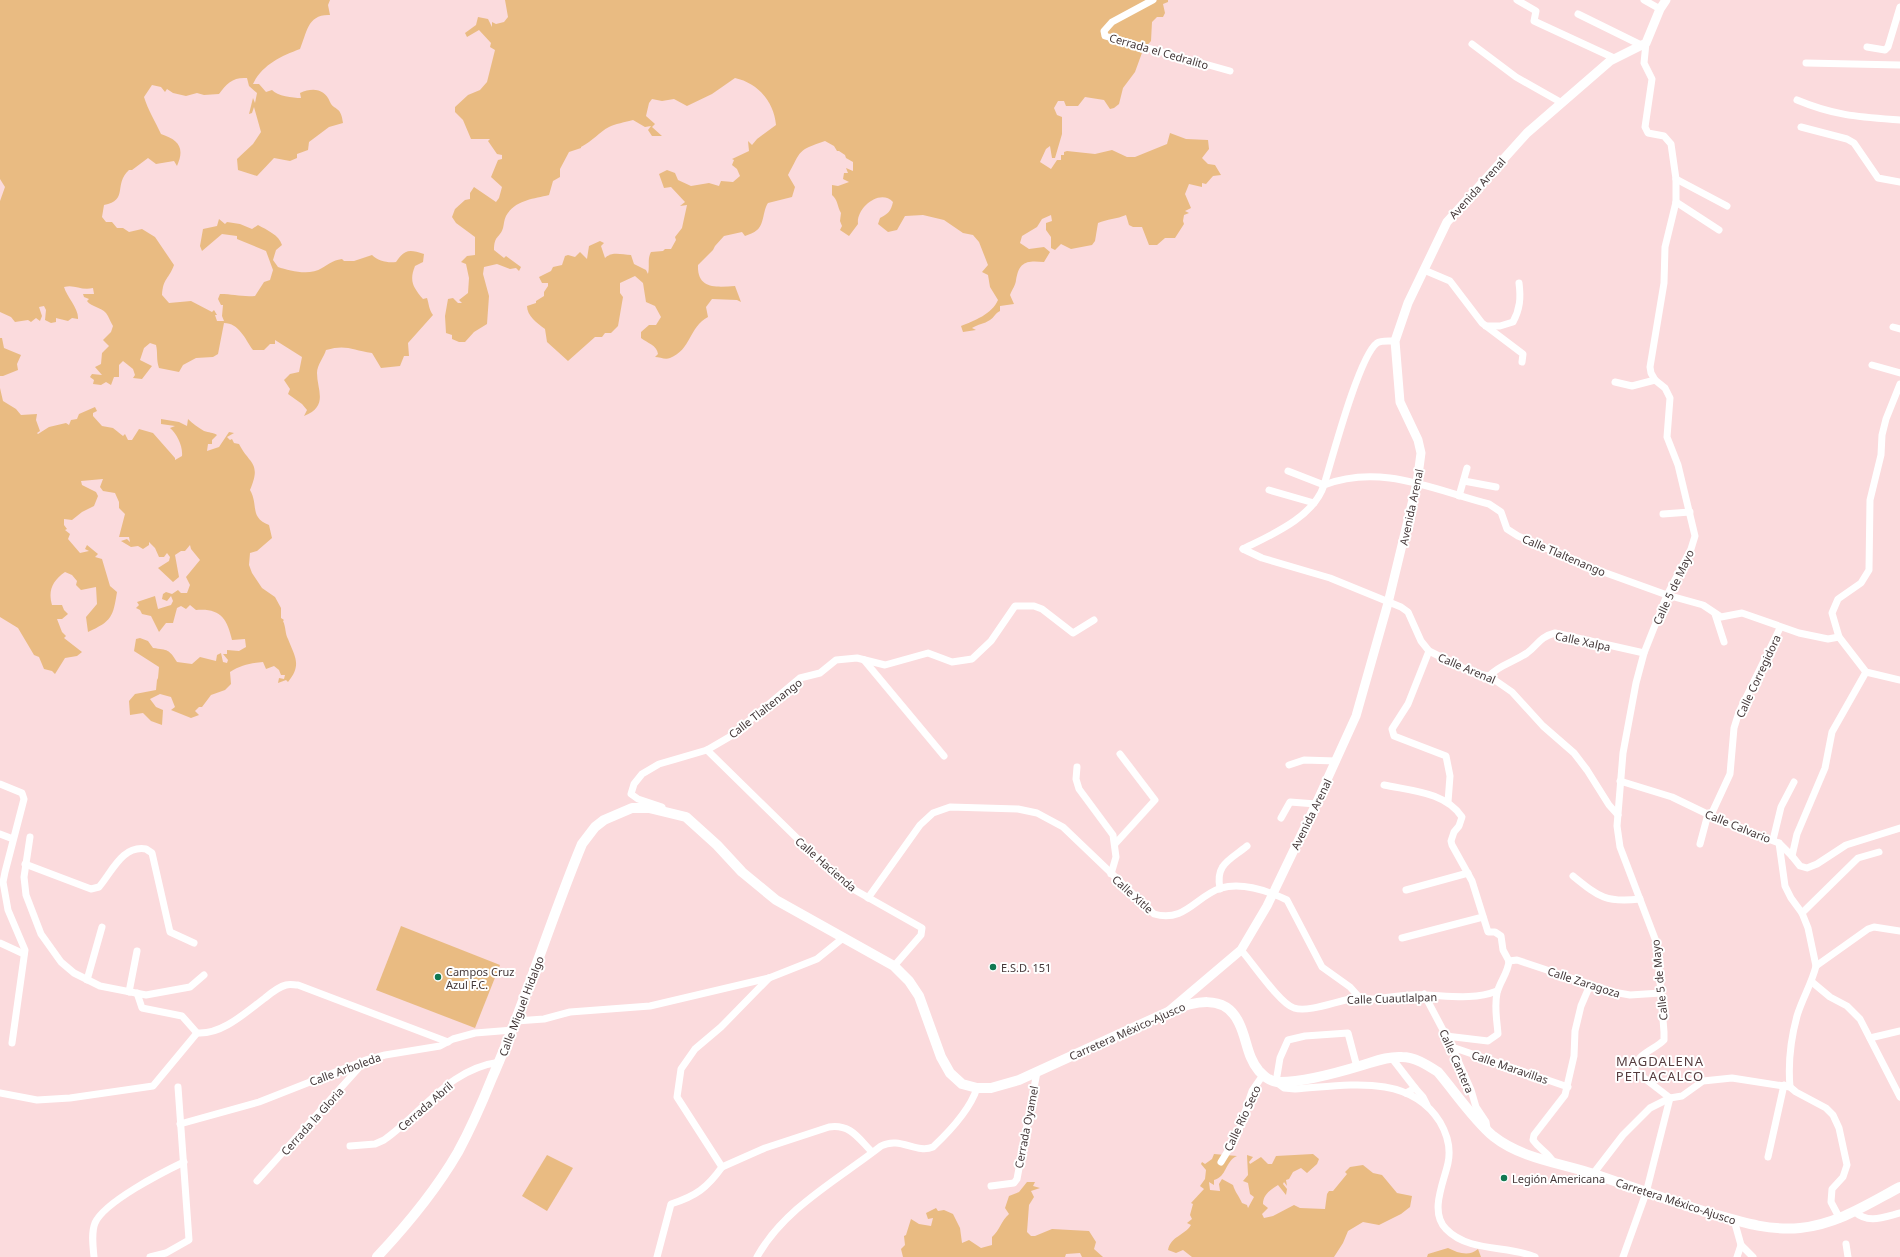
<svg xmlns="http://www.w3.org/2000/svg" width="1900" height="1257" font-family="'Noto Sans',sans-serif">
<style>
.green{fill:#e9bb82}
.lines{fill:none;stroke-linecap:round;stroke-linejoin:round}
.minor{stroke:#fff;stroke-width:7}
.tertiary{stroke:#fff;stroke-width:9}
.secondary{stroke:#fff;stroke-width:10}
.poi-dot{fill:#117851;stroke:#fff;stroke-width:1.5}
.labels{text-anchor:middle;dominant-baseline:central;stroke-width:4;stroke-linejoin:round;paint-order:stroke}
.street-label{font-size:11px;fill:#443839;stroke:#fff}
.poi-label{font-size:11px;fill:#443839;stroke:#fff;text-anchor:start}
.quarter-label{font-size:13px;letter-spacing:1px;fill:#553c3e;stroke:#fff}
</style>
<rect width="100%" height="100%" fill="#fbdbdd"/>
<g class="green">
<path d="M0 0H330L328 5 330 15C307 14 307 33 300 49 281 56 262 65 253 84H259L266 92 272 90C277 96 293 98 301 98L300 93C313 87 325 89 330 102 334 111 341 105 343 123L329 127 309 142 308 150 297 154V158L290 161 274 158 257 176 238 170 237 159 253 144 261 132 254 107 252 113 249 114 253 98 255 103 257 93 249 86 247 78C233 77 227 83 219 94L204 95 197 93 186 96 173 93 167 89 165 92 161 87 152 85 144 97C148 110 155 121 161 134 179 140 185 148 177 166L174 161 156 164 148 158 132 170H129C113 185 129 200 104 205L102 217 106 222H112L117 228H123L129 232 142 229 155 237 174 265C169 279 163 278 162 295L169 303 191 301 212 312 214 310 217 315H215L217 321H224L222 316 223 305H221L218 299 220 294C233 294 241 297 255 296L264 282 270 280 273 270 266 251 237 239V236L222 234 202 251 200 246 203 229 217 226 219 219 225 224 227 222 240 224 252 229 258 225C267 230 279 235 282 245L276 250 273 260 278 267C290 271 310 276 322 268 331 263 331 261 342 259L344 261H354L372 255C378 261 387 263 396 262 405 249 409 249 424 254L423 262 415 266C409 281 413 287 423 299L427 298C429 304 429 310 433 315L408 343 409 356H404L400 366 381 368 372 353C352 350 346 344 326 350 324 357 317 365 317 373 317 390 329 406 304 416L307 410 302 404 288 394 290 389 284 380 290 374 299 372 302 357 275 340V344H270L264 350H253C245 339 239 323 224 323L218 354 213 357 196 358 183 365 179 372 159 368C156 359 158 353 156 345L150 343 144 348 140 360 152 366 142 379 133 378 135 375 133 369 123 361 119 365V377H114L111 385 106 382 101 385 93 384 94 380 90 377 92 374 102 375 95 367 101 364 102 353 109 346 103 340 111 332 113 326C110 321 109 317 106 313 101 307 91 307 87 301L89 299 84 297 83 294H94L93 288C81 291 75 284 64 287 67 297 79 309 78 319L72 318 68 321 56 318V322L51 323 45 320 46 310 44 306 39 307 42 316 40 321 36 318 31 322 28 320 15 322 11 317 0 312V201L5 187 0 179Z"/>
<path d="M505 0H1168V2L1163 4 1165 13 1163 17H1157L1152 22 1151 41 1143 50 1135 72 1123 88 1119 104 1114 108 1110 109 1104 100 1085 97 1078 106H1066L1064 101H1058L1054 108 1057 115 1062 117V134L1055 158H1052L1050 146 1046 149 1040 162 1051 169 1057 160H1061V155H1064V152L1067 151 1095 154 1112 150 1127 157H1135L1167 144 1170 133 1186 139 1208 140 1209 149 1202 158 1208 164 1215 165 1221 175 1213 176 1206 184 1202 183V187L1189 184 1185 194 1191 208 1185 211 1189 213 1184 215 1183 221 1184 224 1175 238H1165L1157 245H1149L1142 227H1133L1129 225 1126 215C1117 219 1107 219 1098 223L1095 241 1092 245 1071 249 1061 244 1055 250 1051 248V237L1046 230V223L1052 221 1051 215 1042 219 1037 227 1022 236 1020 243 1029 249 1044 247 1050 252 1044 262C1026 260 1019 262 1016 280 1016 284 1012 290 1010 295L1014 304 1000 306V311C995 313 994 318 990 320 984 324 978 324 972 328L976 330 963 332 961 326C974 321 992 314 998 300L990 287 988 275 982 272 988 265 979 242 973 235 963 233 944 220 923 215 905 216 897 230 888 232 878 224 880 218C888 214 891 211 893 202 880 188 856 208 858 224L849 236 840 230 842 226 840 221 841 213C837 206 838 200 832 195V185L838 186 849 182 843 179 844 173H848L846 168 853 171V162L846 158 845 155 839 151H837L834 146 825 141C796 151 802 150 788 175L795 187 792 197 768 203C763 210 764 225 757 230 754 233 749 234 745 236L742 232 724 236 715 246 713 250 698 265C697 290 717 287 735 286L741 302 737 300 712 299 706 307 708 317C689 327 691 350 670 358 665 360 660 357 655 357L658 354C657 345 647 343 641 338V332L649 325H656L661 317 655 306 646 302 643 283 635 276 620 283V293L623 297 618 326 611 333H605L602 337H595L568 361 547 342 545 329C537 323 527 316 527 306L536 303V301L544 296V292L548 286V283H542L539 277 551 271 553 267 562 265 565 256 568 255 575 257 580 252 587 259 589 246 600 241 604 243 601 246 605 258C612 251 622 255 631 255L634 264 646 270 648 274C650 266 647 259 651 252L663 251 665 249H671L676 240 675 237 682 228 687 205 680 206 685 202 671 187 664 188 659 174 667 170 675 173 678 180 691 186 709 183 719 186 721 181 733 182 740 176 737 169 732 165 734 160 732 159 749 151 748 141 752 145 757 139 776 125C774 102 758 83 735 78L712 94 687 106 674 99 662 101 652 99 649 103 646 116 655 124 652 127 662 136H652L648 130 651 126 645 127 633 120C626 122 614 124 609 127 599 132 593 141 581 147V148L569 152 560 169V177L553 181 549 195C533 199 515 200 506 216 504 220 504 224 503 228 500 238 494 235 494 250L504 258 506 256 521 267 519 271 516 268 510 269 497 264 484 267 483 274 489 296 487 324 474 332 465 342H459L452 339V335L446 333 445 316 448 299 453 298 458 303H462L459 300 468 293 469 278 466 264 461 262 467 256 475 255V237L456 223 452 217 455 209 465 200 470 199V193L474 187 496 202 499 198 502 187 491 177 498 160 502 159V155L497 154 488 141 490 139H471L463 120 455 112V107L468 95 480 90 487 82 495 50 490 47 491 43 479 30 467 37 465 33 476 25 478 17 488 19 492 27V22L496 24 504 22 508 17Z"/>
<polygon points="0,338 2,338 4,348 21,355 17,364 18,370 3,376 0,376"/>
<path d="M0 388 3 401 16 409 21 415 37 414 36 420 40 431 37 433 38 434 49 427 66 423 69 425 71 420 77 419 79 414 95 407 97 411 93 413V416L102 426 113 428 123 436 125 434 128 440H132L139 429 153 433 175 458V460L182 456C183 446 177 434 170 428L175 426 161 424V419L179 422 187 426 188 419C193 424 198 427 204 431 209 433 213 432 217 435L212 440V444H208L207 451 219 447 229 432 234 433 227 437 230 440 232 439 234 443 239 444C249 464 262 462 250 490 259 506 249 517 269 525L272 538 257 551 250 553 249 565 252 573 262 588 275 597 281 608V618L284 620 283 621C286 627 285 634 288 639 295 657 302 665 288 682L286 680 278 683 279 678 284 679 285 675H281L279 670 274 666 266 669 263 662C250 663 241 665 230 672L231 684 225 690 211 695 202 707H199L195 711 199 715 191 718 171 710 175 707 171 697 160 694 150 699 156 707 163 710 162 725 151 721 143 713 130 715 129 701 135 694 156 690 157 680 158 678 159 667 134 651 136 639 140 638 148 641 153 648C168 650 169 649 177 662L192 664 200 657 216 661 217 655 221 653 223 662 227 663 228 660 223 654H227V650L239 651 246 647 245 639 232 640C227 618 220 608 196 610L190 605 186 609 181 606 177 608 173 623H166L159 632 151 616 142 614 140 610 136 608 139 605 137 602 155 596 158 609 171 605 173 601 171 596 167 601 162 599 163 594 166 592 172 594 178 590 181 593H187L190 585 186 577 200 560 191 549 190 545 185 551H181L175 555 179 577 173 582 158 568 169 561 170 557 167 553 164 557H159L155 548 149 542V545L143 549 138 546 131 547 121 541 127 539 130 542 129 537H119L125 514 119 508V502L115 493 103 491 100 487 103 479 81 481 82 485 96 492 98 496 94 506 82 512 72 520 64 519V525L67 529 65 530 70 534 68 539 80 553 89 551 85 549 87 545 98 554 95 557 102 559 110 586 117 592C113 617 112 621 88 632L86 617 97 604 96 587 81 590 76 585 77 581 72 575 65 572C52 581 48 591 52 605H62L64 610 68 614 62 619H57L62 632 66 636 64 638 82 652 77 656 65 658 55 674 52 671 44 669 39 657 34 655 18 628 0 617Z"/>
<polygon points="401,926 500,965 475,1028 376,990"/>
<path d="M1214 1154 1237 1156C1225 1161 1227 1177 1214 1180V1185L1209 1182 1210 1190 1220 1191 1219 1184 1222 1179 1233 1185C1235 1192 1239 1196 1242 1203L1247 1205 1248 1208 1254 1197 1250 1194 1248 1183 1243 1181 1248 1175 1247 1155 1253 1157 1249 1162 1250 1164 1261 1157 1268 1164H1272L1276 1156 1313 1154 1319 1159 1317 1164 1307 1173 1301 1168 1293 1172 1289 1179 1286 1180 1287 1186 1284 1182 1283 1184 1287 1189 1286 1195 1278 1185C1270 1190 1263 1195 1263 1204L1268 1208 1262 1214 1264 1218 1273 1216 1294 1205 1300 1208 1325 1209 1327 1194 1329 1191H1333L1347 1174 1345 1172 1350 1167 1363 1165 1373 1173 1382 1175 1397 1193 1412 1196 1410 1207 1401 1214 1379 1225 1363 1222 1348 1231 1343 1243 1334 1257H1192L1183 1250 1176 1253 1168 1250C1171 1236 1184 1236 1191 1225L1187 1223 1192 1219 1190 1215 1193 1204 1191 1203 1204 1189 1200 1186 1205 1179 1206 1170 1201 1164 1202 1162 1205 1164 1212 1159Z"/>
<polygon points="547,1155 573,1168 547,1211 522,1196"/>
<path d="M1027 1182H1035L1033 1186 1040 1188 1031 1191 1034 1197 1029 1205 1027 1232 1031 1236H1035L1052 1229 1089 1231 1096 1242 1094 1249 1103 1257H1082L1080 1253 1066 1254 1065 1257H903L901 1249 905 1245 904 1236 906 1235 911 1219 919 1224 931 1226 933 1218 928 1219 926 1213 936 1208 938 1211 944 1210 953 1214 960 1228 962 1243 969 1240 981 1248 992 1245V1237C1000 1230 1001 1221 1009 1214L1005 1208 1009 1196 1019 1192Z"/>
<path d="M1448 1248C1458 1253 1469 1257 1478 1249L1481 1257H1427L1428 1254Z"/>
</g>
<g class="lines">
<g class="minor">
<polyline points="1153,0 1112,22 1104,31 1105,36 1230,71"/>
<polyline points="1517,0 1536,11 1534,21 1614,58"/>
<polyline points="1644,0 1660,9"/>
<polyline points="1578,14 1641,45"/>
<path d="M1646 43 1644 63 1652 79 1645 127 1648 133 1664 136 1671 144 1676 179V202L1665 247 1664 283 1650 367 1651 373 1655 380 1665 388 1670 398 1667 437 1678 465 1695 536 1691 549 1667 595 1644 653 1636 683 1623 753 1617 826 1620 847 1657 944 1664 1032V1040C1655 1050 1634 1054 1635 1071L1670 1098"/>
<polyline points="1472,44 1516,77 1562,103"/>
<polyline points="1867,47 1885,50 1888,47 1900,7"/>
<polyline points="1806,63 1900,65"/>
<path d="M1797 100C1835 116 1860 117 1900 120"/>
<polyline points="1801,127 1847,139 1854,143 1878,178 1900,182"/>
<polyline points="1676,179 1727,206"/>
<polyline points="1676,202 1719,230"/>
<polyline points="1424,270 1450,281 1482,323 1523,354 1522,362"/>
<path d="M1486 326H1500L1513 322C1520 309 1521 298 1519 283"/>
<polyline points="1893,327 1900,329"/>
<polyline points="1872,365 1900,373"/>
<polyline points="1615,382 1632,386 1655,380"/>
<polyline points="1900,384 1886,419 1882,435 1881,455 1870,500 1869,570 1861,583 1838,599 1832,613 1839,637 1866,672 1900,680"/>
<path d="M1288 471 1324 485C1332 459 1359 356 1377 343 1381 340 1389 341 1395 341"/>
<polyline points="1464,481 1496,487"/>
<polyline points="1269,490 1314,503"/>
<polyline points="1459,496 1467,468"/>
<polyline points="1663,514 1690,512"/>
<path d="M1243 549C1271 535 1314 517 1324 485 1381 463 1434 490 1489 504L1501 512 1507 529 1518 536 1595 569 1667 595 1703 605 1721 617 1742 613 1799 633 1828 639 1839 637"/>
<polyline points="1243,549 1262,558 1330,578 1401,607 1408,612 1421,641 1429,651 1473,673 1489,676 1512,692 1543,726 1574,753 1587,770 1609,805 1618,815"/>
<polyline points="1715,614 1724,642"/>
<polyline points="1429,651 1408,704 1392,729 1394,736 1446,756 1450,776 1448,802"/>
<polyline points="864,660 944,756"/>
<path d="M1489 676C1499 665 1514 662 1527 653 1538 645 1539 637 1555 633L1644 653"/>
<polyline points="707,750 807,848 853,889 922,928 921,935 894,966"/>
<polyline points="1289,765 1304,760 1336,761"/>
<polyline points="1077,767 1076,779 1079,789 1113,835 1116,857 1111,874"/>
<polyline points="1620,781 1672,797 1728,824 1779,843 1792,856 1800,866 1807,868 1817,864 1846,845 1900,828"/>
<polyline points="0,784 22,793 24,799 5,872 3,882 8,910 25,950 12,1043"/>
<path d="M1384 785C1412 791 1445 792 1462 817L1459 826 1454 832 1451 841 1452 845 1472 881 1488 932H1495L1501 936 1503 950 1509 961"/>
<polyline points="662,807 638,799 631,794 634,784 642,774 659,764 707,750 731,736 800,678 820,673 836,660 857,658 885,665 928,653 952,662 972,659 991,641 1015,606 1034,606 1042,609 1073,633 1094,620"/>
<polyline points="1711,815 1730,774 1734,728 1739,712 1780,628"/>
<polyline points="1281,818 1290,802 1316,804"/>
<polyline points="0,834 13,839"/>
<polyline points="30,837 24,877 26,895 41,934 61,962 74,973 100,986 146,995 190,987 204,975"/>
<polyline points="1773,840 1781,807 1794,782"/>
<polyline points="1779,843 1785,886 1791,898 1802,913 1808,928 1816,966"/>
<polyline points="1115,844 1155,800 1120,754"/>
<polyline points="1700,844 1708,814"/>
<polyline points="1792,856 1797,834 1825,768 1832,732 1866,672"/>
<path d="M25 864 91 889 99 887C112 872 122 845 146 849L152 853 170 932 194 943"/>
<path d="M1573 876C1599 897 1606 903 1640 899"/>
<path d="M1220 889C1215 864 1230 860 1247 846"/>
<polyline points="1406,890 1468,873"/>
<path d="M868 898 920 825 933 813 950 807 1018 809 1037 813 1063 827 1154 914C1185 923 1196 896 1221 888 1243 882 1268 891 1287 900L1322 967 1350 987 1359 997"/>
<polyline points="1802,913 1858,858 1879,852"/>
<polyline points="1402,938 1483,917"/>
<polyline points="0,943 24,954"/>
<path d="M1241 950C1252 962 1280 1004 1294 1008 1309 1013 1339 1000 1356 998 1362 997 1368 999 1374 999 1391 997 1408 994 1425 995 1450 996 1474 1000 1497 991"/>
<polyline points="1509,961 1517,960 1613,992 1630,995 1661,993"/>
<polyline points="87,980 102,927"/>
<polyline points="1812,982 1830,997 1847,1006 1860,1019 1900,1097"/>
<polyline points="129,992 137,951"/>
<path d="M137 993 142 1008 182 1016 197 1033C222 1035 246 1012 265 998 271 993 278 987 286 985 290 984 294 985 298 985L448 1042"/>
<polyline points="1424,994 1452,1047 1471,1090 1476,1107 1486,1122 1487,1128"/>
<polyline points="516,1021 544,1019 570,1012 650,1006 769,978 817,959 843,938"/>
<path d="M1446 1036 1488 1041 1498 1034C1497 1020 1494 1007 1497 993 1500 981 1508 973 1509 961"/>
<polyline points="1870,1038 1900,1031"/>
<polyline points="1452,1047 1568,1087"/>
<polyline points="1391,1057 1415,1088 1406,1093"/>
<path d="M1357 1067 1348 1033 1305 1036 1288 1040 1280 1058 1276 1082 1284 1088 1295 1089C1344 1086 1409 1072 1440 1122 1447 1134 1451 1149 1448 1163 1444 1182 1429 1212 1446 1229 1469 1253 1509 1245 1535 1257"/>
<path d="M1790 1087C1788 1064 1791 1038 1797 1016 1802 999 1812 983 1816 966L1868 929 1874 927 1900 931"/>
<polyline points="1415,1088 1423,1097 1427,1105"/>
<polyline points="0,1093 37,1100 70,1098 153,1086 197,1033"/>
<polyline points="180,1124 259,1102 366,1060 385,1055 440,1046 453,1039 475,1033 513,1030"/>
<path d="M350 1146 375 1144 384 1140C424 1112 448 1069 500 1062"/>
<polyline points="1768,1157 1784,1085"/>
<polyline points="1221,1162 1237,1136 1252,1091 1263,1075"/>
<path d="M1554 1163C1547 1151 1540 1150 1533 1140L1534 1135 1565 1095 1574 1056 1575 1031 1581 1006 1590 985"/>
<path d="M722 1167 765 1148 829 1127C851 1124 858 1138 872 1152"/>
<polyline points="1593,1174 1623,1135 1650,1108 1670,1098 1682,1096 1703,1081 1732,1078 1790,1087 1796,1092 1826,1108 1833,1115 1839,1128 1847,1165 1843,1177 1832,1189 1831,1202 1840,1219"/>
<polyline points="257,1181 365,1061"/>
<polyline points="991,1186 1014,1183 1017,1179 1037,1072"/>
<path d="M1855 1212C1868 1224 1884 1217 1900 1213"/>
<polyline points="1734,1220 1741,1245 1753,1257"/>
<polyline points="1846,1244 1848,1257"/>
<path d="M94 1257C93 1246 91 1233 95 1223 104 1202 163 1172 184 1162"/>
<polyline points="150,1257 166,1253 189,1240 178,1087"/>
<path d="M657 1257 671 1204C696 1196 707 1188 722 1167L677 1097 681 1069 695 1049 721 1027 769 978"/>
<path d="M757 1257C784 1208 839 1179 881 1146 900 1136 916 1154 933 1147 950 1131 970 1110 977 1088"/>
<polyline points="1623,1257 1646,1193 1670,1098"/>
<polyline points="1737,1257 1741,1245"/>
</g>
<polyline class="tertiary" points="1169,1011 1241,950 1267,906 1316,804 1356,716 1388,603 1417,483 1421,453 1418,440 1400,402 1395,341 1408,303 1447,222 1527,133 1610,61 1646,43 1660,9 1666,0"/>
<path class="secondary" d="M377 1257C407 1225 436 1190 458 1152 471 1128 482 1103 492 1078 526 1001 550 921 582 844L595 827 604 820 632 808H649L686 817 717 845 742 872 776 900 894 966 909 981 919 996 941 1057 950 1073 962 1084 977 1088H991L1019 1080 1168 1012C1192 1002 1225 992 1239 1023 1247 1039 1247 1057 1259 1071 1264 1076 1269 1081 1277 1082 1301 1083 1340 1072 1363 1065 1376 1061 1389 1056 1402 1057 1415 1057 1427 1065 1438 1072 1455 1092 1473 1119 1493 1136 1522 1159 1561 1163 1594 1174 1632 1187 1668 1200 1706 1212 1738 1221 1767 1231 1800 1228 1838 1224 1868 1204 1900 1187"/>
</g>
<g class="poi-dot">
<circle cx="993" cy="967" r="4"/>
<circle cx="438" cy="977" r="4"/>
<circle cx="1504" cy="1178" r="4"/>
</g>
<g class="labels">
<g class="street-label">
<text transform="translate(1159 51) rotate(16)">Cerrada el Cedralito</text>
<text transform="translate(1477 188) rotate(-48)">Avenida Arenal</text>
<text transform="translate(1411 507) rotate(-78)">Avenida Arenal</text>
<text transform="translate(1564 555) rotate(23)">Calle Tlaltenango</text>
<text transform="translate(1673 587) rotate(-65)">Calle 5 de Mayo</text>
<text transform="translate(1583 641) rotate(12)">Calle Xalpa</text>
<text transform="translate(1467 668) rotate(23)">Calle Arenal</text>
<text transform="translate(1758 676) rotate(-65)">Calle Corregidora</text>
<text transform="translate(765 708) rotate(-38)">Calle Tlaltenango</text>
<text transform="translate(1311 814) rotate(-64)">Avenida Arenal</text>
<text transform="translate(1738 826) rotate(22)">Calle Calvario</text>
<text transform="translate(826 864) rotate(41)">Calle Hacienda</text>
<text transform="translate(1133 894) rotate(42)">Calle Xitle</text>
<text transform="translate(1659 980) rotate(-96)">Calle 5 de Mayo</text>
<text transform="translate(1584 982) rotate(18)">Calle Zaragoza</text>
<text transform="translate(1392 998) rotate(-2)">Calle Cuautlalpan</text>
<text transform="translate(521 1006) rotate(-69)">Calle Miguel Hidalgo</text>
<text transform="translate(1127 1031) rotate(-24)">Carretera México-Ajusco</text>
<text transform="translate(1457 1061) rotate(66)">Calle Cantera</text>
<text transform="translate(1510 1067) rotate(19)">Calle Maravillas</text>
<text transform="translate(345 1069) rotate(-20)">Calle Arboleda</text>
<text transform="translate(425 1106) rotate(-41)">Cerrada Abril</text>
<text transform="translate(1242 1118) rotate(-65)">Calle Río Seco</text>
<text transform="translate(312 1121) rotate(-48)">Cerrada la Gloria</text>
<text transform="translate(1026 1127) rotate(-79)">Cerrada Oyamel</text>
<text transform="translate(1676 1201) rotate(18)">Carretera México-Ajusco</text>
</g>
<g class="poi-label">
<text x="1001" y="967">E.S.D. 151</text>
<text x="446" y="971">Campos Cruz<tspan x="446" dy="13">Azul F.C.</tspan></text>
<text x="1512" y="1178">Legión Americana</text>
</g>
<g class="quarter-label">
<text x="1660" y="1061">MAGDALENA<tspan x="1660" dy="15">PETLACALCO</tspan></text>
</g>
</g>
</svg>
